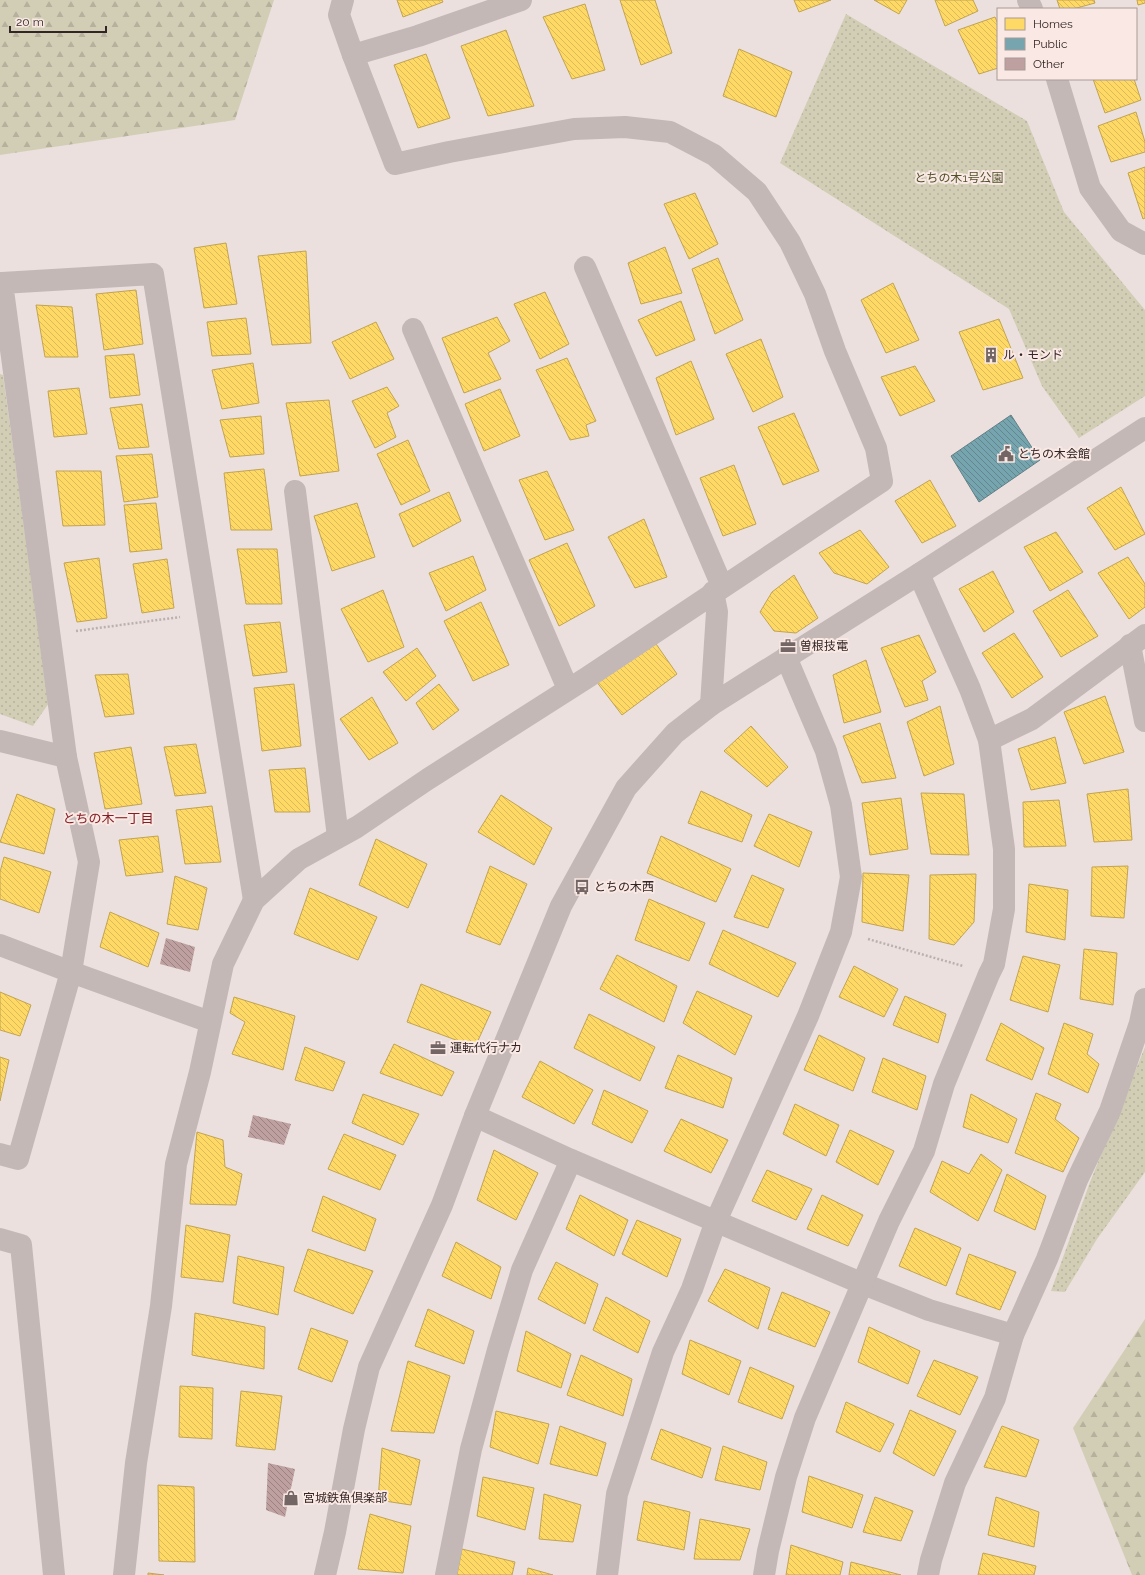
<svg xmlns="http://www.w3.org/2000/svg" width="1145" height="1575" font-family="Raleway,'Noto Sans JP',sans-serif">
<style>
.green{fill:url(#green-dots)}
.forest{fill:url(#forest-firs)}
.homes{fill:url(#homes-back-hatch);stroke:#c2a352}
.public{fill:url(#public-back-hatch);stroke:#627f86}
.building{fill:url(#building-back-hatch)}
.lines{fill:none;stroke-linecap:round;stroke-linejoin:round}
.path{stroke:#bcb0ae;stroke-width:2.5;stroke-dasharray:2 2;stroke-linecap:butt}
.minor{stroke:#c3b8b6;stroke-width:22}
.labels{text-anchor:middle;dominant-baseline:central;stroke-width:4;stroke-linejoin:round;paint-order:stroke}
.park-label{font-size:12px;fill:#4f5129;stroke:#f9e8e3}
.poi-label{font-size:12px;fill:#332525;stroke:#f9e8e3;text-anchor:start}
.neighbourhood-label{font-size:13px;fill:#821e24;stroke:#f9e8e3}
</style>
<defs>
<pattern id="green-dots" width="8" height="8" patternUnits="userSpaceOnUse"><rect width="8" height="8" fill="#d2ceb6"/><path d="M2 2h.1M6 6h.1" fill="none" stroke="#b5b19c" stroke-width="1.8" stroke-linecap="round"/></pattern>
<pattern id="forest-firs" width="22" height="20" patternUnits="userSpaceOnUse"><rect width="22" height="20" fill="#d2ceb6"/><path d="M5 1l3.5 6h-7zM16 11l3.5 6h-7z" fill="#b5b19c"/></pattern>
<pattern id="homes-back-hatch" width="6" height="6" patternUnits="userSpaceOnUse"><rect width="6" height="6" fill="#ffd966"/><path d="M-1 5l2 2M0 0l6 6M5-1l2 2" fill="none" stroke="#dbba58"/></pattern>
<pattern id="public-back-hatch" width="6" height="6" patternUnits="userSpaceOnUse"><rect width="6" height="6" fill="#76a5af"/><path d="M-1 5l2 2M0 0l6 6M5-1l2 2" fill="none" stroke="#61868e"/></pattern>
<pattern id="building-back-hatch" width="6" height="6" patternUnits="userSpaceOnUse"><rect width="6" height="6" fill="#bea0a0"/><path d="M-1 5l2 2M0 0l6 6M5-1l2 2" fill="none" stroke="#9b8282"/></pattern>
</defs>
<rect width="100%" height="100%" fill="#ebe0dd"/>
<g class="green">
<polygon points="846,14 1027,121 1064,212 1145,310 1145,396 1079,438 1042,386 1009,309 780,163"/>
<polygon points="0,374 3,375 49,703 33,726 0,714"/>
<polygon points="1145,1047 1145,1172 1097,1239 1065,1292 1051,1291 1090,1182"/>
</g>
<g class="forest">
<polygon points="0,0 274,0 235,120 0,155"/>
<polygon points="1145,1319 1145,1575 1132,1575 1073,1428"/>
</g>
<g class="homes">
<polygon points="397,0 442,0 443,2 403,17"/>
<polygon points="620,0 655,0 672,53 641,65"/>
<polygon points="794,0 831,0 799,12"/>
<polygon points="874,0 907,0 899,14"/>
<polygon points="935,0 973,0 978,11 945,26"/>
<polygon points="1057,0 1094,0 1095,3 1073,9 1060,9"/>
<polygon points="1137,0 1145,0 1145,3 1138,5"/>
<polygon points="585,4 605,70 572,79 543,17"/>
<polygon points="995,17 998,24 998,68 979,74 958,30"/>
<polygon points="506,30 534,106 488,116 461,46"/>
<polygon points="739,49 792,72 776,117 723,96"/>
<polygon points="426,54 450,118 418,128 394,65"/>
<polygon points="1093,79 1134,79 1141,100 1105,113"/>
<polygon points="1136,112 1145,142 1145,152 1111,162 1098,126"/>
<polygon points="1145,167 1145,218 1143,219 1128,173"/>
<polygon points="695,193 718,244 689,259 664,204"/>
<polygon points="226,243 237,304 204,308 194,248"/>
<polygon points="665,247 682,293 641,304 628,263"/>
<polygon points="306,251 311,343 272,345 258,256"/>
<polygon points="718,258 743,320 715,334 692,269"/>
<polygon points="893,283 919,340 886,353 861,300"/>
<polygon points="136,290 143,344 104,350 96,294"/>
<polygon points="545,292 569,344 540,359 514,304"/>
<polygon points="681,301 695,340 656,356 638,320"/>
<polygon points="36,305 72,307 78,357 45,357"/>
<polygon points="497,317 510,341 488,353 501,379 464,393 442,338"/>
<polygon points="246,318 251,354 212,356 207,322"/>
<polygon points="999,319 1023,378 983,390 959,332"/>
<polygon points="376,322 394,359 350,379 332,342"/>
<polygon points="761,339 783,397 753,412 726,354"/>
<polygon points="134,354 140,395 110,398 105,356"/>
<polygon points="567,358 596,421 586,425 589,436 570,440 536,370"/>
<polygon points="691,361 714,419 676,435 656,378"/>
<polygon points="253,363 259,403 222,409 212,370"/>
<polygon points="915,366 935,401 900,416 881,377"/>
<polygon points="387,387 399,406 387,413 396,437 375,448 352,401"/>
<polygon points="79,388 87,434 54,437 48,391"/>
<polygon points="500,389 520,436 484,451 465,404"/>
<polygon points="329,400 339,471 300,476 286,403"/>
<polygon points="142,404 149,447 119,449 110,408"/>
<polygon points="794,413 819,471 783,485 758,427"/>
<polygon points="261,416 264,454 230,457 220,420"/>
<polygon points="408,440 430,491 401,505 377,454"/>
<polygon points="152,454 158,497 124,502 116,456"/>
<polygon points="734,465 756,524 723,536 700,478"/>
<polygon points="264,469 272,530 231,530 224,473"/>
<polygon points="56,471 101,471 105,525 63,526"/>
<polygon points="547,471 574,530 545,540 519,480"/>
<polygon points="930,480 956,526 922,543 895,501"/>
<polygon points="1121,487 1145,534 1115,550 1087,508"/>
<polygon points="449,492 461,521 413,547 399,514"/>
<polygon points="156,503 162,549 130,552 124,505"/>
<polygon points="357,503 375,557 332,571 314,516"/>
<polygon points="644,519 667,577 635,588 608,537"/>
<polygon points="860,530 889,567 867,584 834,573 819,553"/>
<polygon points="1056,532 1083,572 1050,591 1024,547"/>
<polygon points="567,543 595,606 559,626 529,560"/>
<polygon points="237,549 277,549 282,604 246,604"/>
<polygon points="473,556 486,590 446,611 429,573"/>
<polygon points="1128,557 1145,584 1145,607 1129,619 1098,573"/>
<polygon points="99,558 107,618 77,622 64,563"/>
<polygon points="167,559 174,608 142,613 133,564"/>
<polygon points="993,571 1014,612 984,632 959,589"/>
<polygon points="794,575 818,618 796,633 774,631 760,612 772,592"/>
<polygon points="383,590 404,647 368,662 341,609"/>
<polygon points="1068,590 1098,636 1061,657 1033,611"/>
<polygon points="481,602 509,665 473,681 444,621"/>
<polygon points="280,622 287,672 253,676 244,625"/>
<polygon points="1014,633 1043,677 1012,698 982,653"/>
<polygon points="919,635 936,672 922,681 928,700 905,707 881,648"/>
<polygon points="654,641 677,674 622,715 596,681"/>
<polygon points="417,648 436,676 406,701 383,672"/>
<polygon points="866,660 881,712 844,723 833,675"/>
<polygon points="128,674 134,714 105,717 95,675"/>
<polygon points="294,684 301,746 262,751 254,688"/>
<polygon points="439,684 459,710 433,730 416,703"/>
<polygon points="1105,696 1124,752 1084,764 1064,712"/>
<polygon points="372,697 398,743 369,760 340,719"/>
<polygon points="940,706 954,764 924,776 907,722"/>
<polygon points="880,723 896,778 862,783 843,736"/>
<polygon points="751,726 788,767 767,787 724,751"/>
<polygon points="1055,737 1066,783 1031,790 1018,749"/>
<polygon points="196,744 206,793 175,796 164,747"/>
<polygon points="131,747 142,804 105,809 94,753"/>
<polygon points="305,768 310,812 275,812 269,770"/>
<polygon points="1128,789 1132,840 1094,842 1087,794"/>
<polygon points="701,791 752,815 742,842 688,823"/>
<polygon points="921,793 964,794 969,855 931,854"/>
<polygon points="17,794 55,809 44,854 0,842"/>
<polygon points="501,795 552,828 534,865 478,832"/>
<polygon points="901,798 908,849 870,855 862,803"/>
<polygon points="1059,800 1066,846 1024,847 1023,802"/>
<polygon points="212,806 221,862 185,864 176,810"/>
<polygon points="769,814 812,832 799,867 754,846"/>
<polygon points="158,836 163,872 126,876 119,840"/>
<polygon points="661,836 731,869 716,902 647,873"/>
<polygon points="376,839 427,864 408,908 359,885"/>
<polygon points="4,857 51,872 39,913 0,899 0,872"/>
<polygon points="490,866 527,884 500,945 466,932"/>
<polygon points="1128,866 1124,918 1091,916 1092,867"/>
<polygon points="863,873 909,875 903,931 862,922"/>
<polygon points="976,874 974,922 954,945 929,939 930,875"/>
<polygon points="752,875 784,889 768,928 734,917"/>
<polygon points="175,876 207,888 198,930 167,924"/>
<polygon points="1029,884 1068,890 1065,940 1026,932"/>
<polygon points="310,888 377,917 358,960 294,934"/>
<polygon points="649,899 705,923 689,961 635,940"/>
<polygon points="110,912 159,933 148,967 100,947"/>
<polygon points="723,930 796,963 778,997 709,964"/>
<polygon points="1084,949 1117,953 1113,1005 1080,999"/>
<polygon points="617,955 677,986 664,1022 600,989"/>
<polygon points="1023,956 1060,965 1048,1012 1010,1000"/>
<polygon points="854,966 898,989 884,1017 839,997"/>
<polygon points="421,984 491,1012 475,1047 407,1022"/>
<polygon points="697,991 752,1016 735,1055 683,1023"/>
<polygon points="0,992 31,1005 20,1036 0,1030"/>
<polygon points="905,996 946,1014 938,1043 893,1025"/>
<polygon points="234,997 295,1016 283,1070 232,1054 245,1022 230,1013"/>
<polygon points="589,1014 655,1047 640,1081 574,1048"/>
<polygon points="1001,1023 1044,1048 1032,1080 986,1060"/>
<polygon points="1064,1023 1093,1034 1087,1054 1099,1064 1088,1093 1048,1074"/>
<polygon points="819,1035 865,1058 853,1091 804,1070"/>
<polygon points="394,1044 454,1072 442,1096 380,1073"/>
<polygon points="305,1047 345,1062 333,1091 295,1080"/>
<polygon points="678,1055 732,1078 723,1108 665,1088"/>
<polygon points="0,1057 9,1060 0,1101"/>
<polygon points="883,1058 926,1076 917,1110 872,1092"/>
<polygon points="540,1061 593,1090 574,1124 522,1097"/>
<polygon points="604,1090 648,1111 632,1143 592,1124"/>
<polygon points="1036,1093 1061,1104 1055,1119 1079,1138 1063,1172 1015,1153"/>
<polygon points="363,1094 419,1114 403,1145 352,1123"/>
<polygon points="971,1094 1017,1119 1008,1143 963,1127"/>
<polygon points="795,1104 839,1125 826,1156 783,1134"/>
<polygon points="681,1119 728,1140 711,1173 664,1151"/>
<polygon points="850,1130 894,1151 878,1185 836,1162"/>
<polygon points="197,1132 223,1140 225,1167 242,1174 236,1205 190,1204"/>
<polygon points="344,1134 396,1155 380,1190 328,1169"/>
<polygon points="494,1150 538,1173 516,1220 477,1200"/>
<polygon points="981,1154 1002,1170 978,1221 930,1192 942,1161 969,1174"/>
<polygon points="767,1170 812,1189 796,1220 752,1201"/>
<polygon points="1007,1174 1046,1196 1035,1230 994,1211"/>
<polygon points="580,1195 628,1220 614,1256 566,1229"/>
<polygon points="822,1195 863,1215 848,1246 807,1229"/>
<polygon points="323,1196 376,1219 365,1251 312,1231"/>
<polygon points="637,1220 681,1239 667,1277 622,1254"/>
<polygon points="186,1225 230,1235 223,1282 181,1277"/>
<polygon points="915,1228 961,1248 946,1286 899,1266"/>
<polygon points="456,1242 501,1267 491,1299 442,1276"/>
<polygon points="308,1249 373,1271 353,1314 294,1291"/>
<polygon points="969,1254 1016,1272 1000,1310 956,1294"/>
<polygon points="238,1256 284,1267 278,1315 233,1303"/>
<polygon points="556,1262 598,1284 585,1324 538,1299"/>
<polygon points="725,1269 770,1288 758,1329 708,1301"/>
<polygon points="782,1292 830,1312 815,1347 768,1329"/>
<polygon points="606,1297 650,1321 638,1353 593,1330"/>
<polygon points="428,1309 474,1331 464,1364 415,1346"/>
<polygon points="195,1313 265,1327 264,1369 192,1355"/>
<polygon points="869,1327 920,1351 908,1384 858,1362"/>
<polygon points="311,1328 348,1341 332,1382 298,1369"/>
<polygon points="526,1331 571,1354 561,1388 517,1371"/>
<polygon points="690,1340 741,1361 729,1395 682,1374"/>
<polygon points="581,1355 632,1379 623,1416 567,1395"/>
<polygon points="934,1360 978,1377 960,1415 917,1396"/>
<polygon points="408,1361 450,1376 434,1433 391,1431"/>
<polygon points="750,1367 794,1386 782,1419 738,1402"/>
<polygon points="180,1386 213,1388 212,1439 179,1437"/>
<polygon points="241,1391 282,1396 275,1450 236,1446"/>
<polygon points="846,1402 894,1424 880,1452 836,1432"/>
<polygon points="910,1410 956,1431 934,1476 893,1453"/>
<polygon points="496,1411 549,1424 538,1464 490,1447"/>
<polygon points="560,1426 606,1443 597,1476 550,1464"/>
<polygon points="1002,1426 1039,1440 1026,1477 984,1467"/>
<polygon points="661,1429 711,1448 702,1478 651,1459"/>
<polygon points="723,1446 767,1462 760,1490 715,1480"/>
<polygon points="382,1448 420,1460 411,1505 378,1500"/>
<polygon points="809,1476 863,1495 852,1528 802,1512"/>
<polygon points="483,1477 534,1488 525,1530 477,1516"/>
<polygon points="158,1485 194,1487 195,1562 159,1561"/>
<polygon points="544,1494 581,1505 573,1542 539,1539"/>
<polygon points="875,1497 913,1511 901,1541 863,1532"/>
<polygon points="996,1497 1039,1512 1034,1547 988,1535"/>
<polygon points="644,1501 690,1512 684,1550 637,1540"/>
<polygon points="370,1514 411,1526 403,1573 358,1569"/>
<polygon points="700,1519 750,1529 740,1560 694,1559"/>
<polygon points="791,1545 843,1562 840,1575 786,1575"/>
<polygon points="462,1549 515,1562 512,1575 457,1575"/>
<polygon points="983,1553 1036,1566 1034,1575 978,1575"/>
<polygon points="851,1562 901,1575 849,1575"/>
<polygon points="528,1568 553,1575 527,1575"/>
<polygon points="148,1573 164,1575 148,1575"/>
</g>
<polygon class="public" points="1011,415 1040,460 979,502 951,456"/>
<g class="building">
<polygon points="166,938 195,947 190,972 160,964"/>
<polygon points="253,1115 291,1124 284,1145 248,1137"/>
<polygon points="268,1463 295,1469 285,1517 266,1510"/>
</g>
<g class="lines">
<g class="path">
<polyline points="76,631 180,617"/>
<polyline points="868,939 963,966"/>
</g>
<g class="minor">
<polyline points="1028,0 1032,9"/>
<polyline points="353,55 418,36 521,0"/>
<polyline points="1057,79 1090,188 1121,231 1145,244"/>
<polyline points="585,267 722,586"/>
<polyline points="413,329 568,689"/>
<polyline points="295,491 338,837"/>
<polyline points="1130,645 1145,721"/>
<polyline points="711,705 717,612 713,592"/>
<polyline points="989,740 1032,719 1145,635"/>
<polyline points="0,741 66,757"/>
<polyline points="0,945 71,972 89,862 66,757 2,283 153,274 254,900"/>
<polyline points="475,1116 571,1160 861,1283 929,1310 1013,1335"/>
<polyline points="0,1154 18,1159 71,972 210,1022"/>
<polyline points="0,1239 21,1245 54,1575"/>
<polyline points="124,1575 136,1463 161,1306 176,1164 200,1072 223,964 254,900 299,859 357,827 428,779 588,677 882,481 876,448 835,351 815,294 790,242 757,192 714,155 670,132 625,127 574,129 449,152 395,164 353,55 339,15 343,0"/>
<polyline points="325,1575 335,1532 354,1429 369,1367 442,1205 475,1116 561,906 626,788 675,733 711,705 919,574 1145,428"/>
<polyline points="446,1575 471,1449 498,1350 522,1270 571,1160"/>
<polyline points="607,1575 617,1494 663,1352 692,1289 716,1221 808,1016 841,932 851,877 841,805 826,751 786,657"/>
<polyline points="764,1575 768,1551 786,1477 805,1418 889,1221 924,1151 944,1084 989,974 994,964 1004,909 1004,849 989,740 970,689 919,574"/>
<polyline points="928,1575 931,1560 955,1483 995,1398 1013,1335 1047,1259 1077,1180 1110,1111 1140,1023 1145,999"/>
</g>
</g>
<defs>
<symbol id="building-bare" viewBox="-9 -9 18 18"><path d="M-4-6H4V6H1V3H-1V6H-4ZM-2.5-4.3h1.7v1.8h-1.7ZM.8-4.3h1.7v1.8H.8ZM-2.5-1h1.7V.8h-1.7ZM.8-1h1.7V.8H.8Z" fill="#736665" stroke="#f9e8e3" stroke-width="2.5" paint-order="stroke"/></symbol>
<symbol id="civic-bare" viewBox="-9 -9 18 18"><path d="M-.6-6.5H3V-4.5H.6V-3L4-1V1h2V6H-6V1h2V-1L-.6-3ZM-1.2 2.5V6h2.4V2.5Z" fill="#736665" stroke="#f9e8e3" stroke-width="2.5" paint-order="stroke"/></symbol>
<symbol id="office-bare" viewBox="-9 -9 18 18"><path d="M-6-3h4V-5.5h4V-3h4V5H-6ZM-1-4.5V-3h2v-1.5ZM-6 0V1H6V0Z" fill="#736665" stroke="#f9e8e3" stroke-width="2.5" paint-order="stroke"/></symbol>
<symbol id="bus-bare" viewBox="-9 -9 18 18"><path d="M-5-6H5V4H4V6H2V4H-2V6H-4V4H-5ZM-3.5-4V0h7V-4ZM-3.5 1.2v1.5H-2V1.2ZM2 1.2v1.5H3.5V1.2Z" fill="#736665" stroke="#f9e8e3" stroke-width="2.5" paint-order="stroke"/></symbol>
<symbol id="shop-bare" viewBox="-9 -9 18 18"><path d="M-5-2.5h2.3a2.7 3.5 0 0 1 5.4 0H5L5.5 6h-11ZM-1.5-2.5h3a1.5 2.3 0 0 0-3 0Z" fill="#736665" stroke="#f9e8e3" stroke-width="2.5" paint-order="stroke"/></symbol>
</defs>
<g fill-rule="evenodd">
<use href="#building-bare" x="980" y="344" width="22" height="22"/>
<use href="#civic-bare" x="995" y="443" width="22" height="22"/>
<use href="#office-bare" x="777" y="635" width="22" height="22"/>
<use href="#bus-bare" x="571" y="876" width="22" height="22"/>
<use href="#office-bare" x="427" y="1037" width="22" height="22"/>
<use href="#shop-bare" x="280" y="1487" width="22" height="22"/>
</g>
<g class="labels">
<g class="park-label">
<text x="959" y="178">とちの木1号公園</text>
</g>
<g class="poi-label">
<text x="1003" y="355">ル・モンド</text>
<text x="1018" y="454">とちの木会館</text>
<text x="800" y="646">曽根技電</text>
<text x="594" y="887">とちの木西</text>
<text x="450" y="1048">運転代行ナカ</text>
<text x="303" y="1498">宮城鉄魚倶楽部</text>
</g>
<g class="neighbourhood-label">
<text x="108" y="818">とちの木一丁目</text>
</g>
</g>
<rect x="997" y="8" width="140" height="72" fill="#f9e8e3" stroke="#aa9a97"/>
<rect x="1005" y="18" width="20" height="12" fill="#ffd966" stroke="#aa9a97"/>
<text x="1033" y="28" font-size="12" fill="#332525">Homes</text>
<rect x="1005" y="38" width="20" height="12" fill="#76a5af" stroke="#aa9a97"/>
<text x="1033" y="48" font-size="12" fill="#332525">Public</text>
<rect x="1005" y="58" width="20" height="12" fill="#bea0a0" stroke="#aa9a97"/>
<text x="1033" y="68" font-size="12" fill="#332525">Other</text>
<path d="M10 26v6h96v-6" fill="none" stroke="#332525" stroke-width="2"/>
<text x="16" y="26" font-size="12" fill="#332525" stroke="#f9e8e3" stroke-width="3" paint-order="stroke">20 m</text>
</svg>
